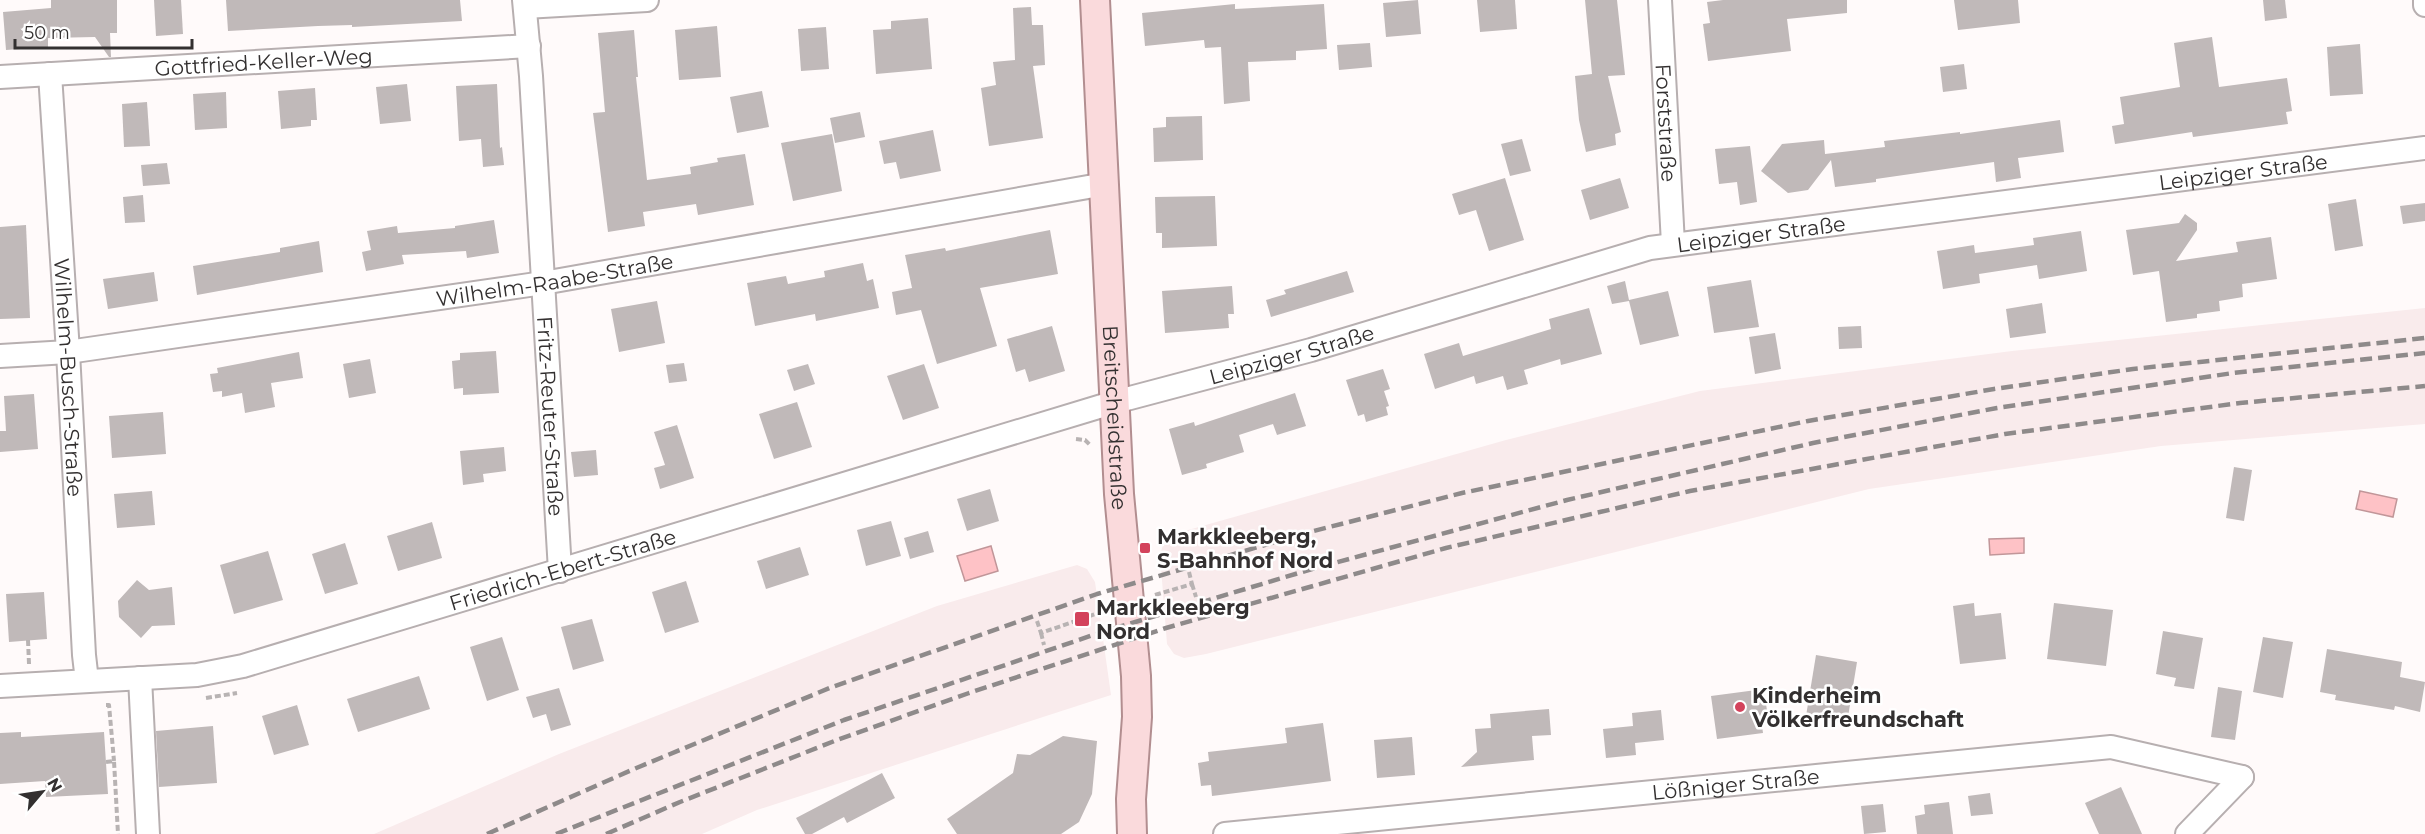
<svg xmlns="http://www.w3.org/2000/svg" width="2425" height="834" font-family="Montserrat,sans-serif">
	<style>
		.built { fill: #f9ebec }
		.water { fill: #fec2c6; stroke: #c19699; stroke-width: 1.5 }
		.building { fill: #c0b9b9 }
		.lines { fill: none; stroke-linecap: round; stroke-linejoin: round }
		.minor-casing { stroke: #b7afb0; stroke-width: 26 }
		.major-casing { stroke: #b28e90; stroke-width: 32 }
		.path { stroke: #b8b3b3; stroke-width: 4; stroke-dasharray: 6 3; stroke-linecap: butt }
		.minor { stroke: #fff; stroke-width: 22 }
		.major { stroke: #fadadc; stroke-width: 28 }
		.rail { stroke: #8e8a8a; stroke-width: 4.5; stroke-dasharray: 12 6; stroke-linecap: butt }
		.poi-dot { fill: #d3435c; stroke: #fff; stroke-width: 2 }
		.labels { text-anchor: middle; dominant-baseline: central; stroke-width: 5; stroke-linejoin: round; paint-order: stroke }
		.street-label { font-size: 21px; fill: #333030; stroke: #fff }
		.poi-label { font-size: 21px; font-weight: bold; fill: #333030; stroke: #fff; text-anchor: start }
	</style>
	<rect width="100%" height="100%" fill="#fffafa"/>
	<!-- built -->
	<g class="built">
		<polygon points="2425,308 2425,424 2161,446 1869,489 1206,654 1184,658 1174,654 1167,644 1160,555 1163,545 1174,534 1506,440 1700,391 2012,351"/>
		<polygon points="1077,565 1087,569 1095,582 1111,695 757,810 702,834 374,834 559,754 937,606"/>
	</g>
	<!-- water -->
	<g class="water">
		<polygon points="2360,491 2397,499 2393,517 2356,509"/>
		<polygon points="2024,538 2024,553 1990,555 1989,539"/>
		<polygon points="991,546 998,571 965,581 957,556"/>
	</g>
	<!-- building -->
	<g class="building">
		<polygon points="51,0 117,0 117,33 110,33 111,57 109,57 95,37 48,38 48,47 6,50 3,12 51,8"/>
		<polygon points="154,0 181,0 183,34 156,36"/>
		<polygon points="226,0 460,0 462,21 352,27 352,25 318,26 228,31"/>
		<polygon points="1418,0 1421,34 1386,37 1383,3"/>
		<polygon points="1477,0 1515,0 1517,29 1480,32"/>
		<polygon points="1585,0 1617,0 1625,75 1608,76 1621,132 1615,134 1616,145 1586,152 1579,120 1575,76 1592,74"/>
		<polygon points="1723,0 1847,0 1847,13 1787,19 1791,51 1708,61 1703,24 1710,23 1707,2"/>
		<polygon points="1954,0 2018,0 2020,23 1958,30"/>
		<polygon points="2263,0 2285,0 2287,18 2265,21"/>
		<polygon points="1235,4 1235,9 1324,4 1327,49 1296,51 1296,60 1248,62 1250,101 1224,104 1221,47 1205,48 1204,40 1145,46 1142,13"/>
		<polygon points="1031,7 1032,25 1043,25 1045,65 1033,66 1043,138 989,146 981,88 996,85 993,62 1015,60 1013,8"/>
		<polygon points="928,18 932,69 876,74 873,30 891,29 891,21"/>
		<polygon points="717,26 721,77 679,80 675,30"/>
		<polygon points="826,27 829,69 801,71 798,29"/>
		<polygon points="634,30 638,77 636,77 647,180 691,174 690,167 718,162 717,158 745,154 754,205 698,215 696,204 643,212 645,226 608,232 593,113 605,112 598,33"/>
		<polygon points="2212,37 2219,87 2287,78 2292,111 2286,112 2288,124 2193,137 2192,132 2115,144 2112,126 2124,124 2120,97 2180,87 2174,43"/>
		<polygon points="1370,43 1372,67 1339,70 1337,45"/>
		<polygon points="2360,44 2363,94 2330,96 2327,47"/>
		<polygon points="1964,64 1967,89 1943,92 1940,67"/>
		<polygon points="407,84 411,121 380,124 376,87"/>
		<polygon points="497,84 500,148 502,147 504,165 483,167 481,139 459,141 456,86"/>
		<polygon points="315,88 317,120 311,120 311,126 281,129 278,91"/>
		<polygon points="762,91 769,127 737,133 730,97"/>
		<polygon points="226,92 227,128 195,130 193,94"/>
		<polygon points="147,102 150,146 124,147 122,104"/>
		<polygon points="860,112 865,137 835,143 830,118"/>
		<polygon points="1202,116 1203,160 1154,162 1153,128 1166,127 1166,117"/>
		<polygon points="2060,120 2064,152 2018,158 2021,178 1996,182 1994,162 1876,179 1876,182 1835,187 1831,160 1808,190 1788,193 1761,171 1782,144 1824,140 1825,154 1885,147 1884,141 1960,132 1960,134"/>
		<polygon points="933,130 941,171 900,179 896,162 884,164 879,141"/>
		<polygon points="832,134 842,191 793,201 781,143"/>
		<polygon points="1522,139 1531,171 1510,176 1501,144"/>
		<polygon points="1750,146 1757,202 1740,205 1737,182 1719,184 1715,149"/>
		<polygon points="167,163 170,184 143,186 141,165"/>
		<polygon points="1505,178 1524,240 1489,251 1476,210 1459,215 1452,194"/>
		<polygon points="1620,178 1629,208 1590,220 1581,190"/>
		<polygon points="143,195 145,222 125,223 123,197"/>
		<polygon points="1215,196 1217,246 1162,248 1162,233 1156,233 1155,197"/>
		<polygon points="2356,199 2363,246 2335,251 2328,204"/>
		<polygon points="2425,203 2425,221 2403,224 2400,206"/>
		<polygon points="2185,214 2197,223 2197,230 2176,261 2238,252 2236,242 2271,237 2277,279 2242,284 2243,297 2219,301 2220,311 2197,314 2197,318 2166,322 2159,271 2133,275 2126,230 2179,223"/>
		<polygon points="494,220 499,253 467,258 466,251 402,255 404,264 366,271 362,252 371,250 367,231 397,226 398,233 455,228 455,226"/>
		<polygon points="26,225 30,318 0,319 0,227"/>
		<polygon points="1050,230 1058,274 980,288 997,346 937,364 921,310 896,315 892,292 912,288 905,255 945,248 946,251"/>
		<polygon points="2081,231 2087,271 2039,279 2037,265 1979,274 1980,283 1943,289 1937,251 1974,245 1975,253 1998,250 2034,245 2033,238"/>
		<polygon points="319,241 323,272 197,295 193,266 280,252 280,248"/>
		<polygon points="863,263 867,281 873,279 879,308 816,321 815,314 755,326 747,283 786,276 788,284 825,277 824,271"/>
		<polygon points="1347,271 1354,292 1271,317 1266,300 1286,294 1284,290"/>
		<polygon points="154,272 158,301 108,309 103,279"/>
		<polygon points="1751,280 1759,327 1714,333 1707,287"/>
		<polygon points="1625,281 1629,300 1668,291 1679,336 1640,345 1629,301 1612,304 1607,286"/>
		<polygon points="1232,286 1234,314 1228,314 1229,328 1165,333 1162,291"/>
		<polygon points="657,301 665,343 619,352 611,309"/>
		<polygon points="2042,303 2046,333 2010,338 2006,309"/>
		<polygon points="1589,308 1602,354 1561,365 1560,359 1524,370 1528,384 1507,390 1503,376 1476,384 1474,376 1435,389 1424,354 1459,343 1463,356 1551,329 1549,319"/>
		<polygon points="1052,326 1065,371 1029,382 1025,369 1016,372 1007,339"/>
		<polygon points="1861,326 1862,348 1839,349 1838,327"/>
		<polygon points="1775,333 1781,369 1755,374 1749,337"/>
		<polygon points="496,351 499,393 463,395 463,388 454,389 452,361 460,360 460,353"/>
		<polygon points="299,352 303,378 271,383 275,407 245,413 242,393 222,397 222,391 213,392 210,374 218,373 217,368"/>
		<polygon points="370,359 376,393 349,398 343,364"/>
		<polygon points="684,363 687,381 669,383 666,365"/>
		<polygon points="808,364 815,384 794,391 787,370"/>
		<polygon points="924,364 939,408 903,420 887,376"/>
		<polygon points="1383,369 1390,389 1384,391 1389,406 1386,407 1388,415 1366,422 1364,414 1358,416 1346,380"/>
		<polygon points="1295,393 1306,426 1277,435 1273,424 1239,435 1244,452 1206,464 1207,468 1182,475 1169,429 1194,422 1195,426"/>
		<polygon points="34,394 38,449 0,452 0,431 6,431 4,396"/>
		<polygon points="797,402 812,447 774,459 759,414"/>
		<polygon points="163,412 166,454 112,458 109,416"/>
		<polygon points="677,425 694,478 660,489 654,468 665,465 654,432"/>
		<polygon points="504,447 506,471 483,474 484,482 463,485 460,451"/>
		<polygon points="596,450 598,475 574,477 571,452"/>
		<polygon points="2234,467 2252,470 2244,521 2226,518"/>
		<polygon points="990,489 999,521 967,531 957,499"/>
		<polygon points="152,491 155,525 117,528 114,494"/>
		<polygon points="891,521 901,556 866,566 857,530"/>
		<polygon points="432,522 442,558 398,571 387,536"/>
		<polygon points="928,531 934,552 910,559 904,538"/>
		<polygon points="345,543 358,584 325,594 312,554"/>
		<polygon points="800,547 809,575 766,589 757,561"/>
		<polygon points="268,551 283,600 234,614 220,565"/>
		<polygon points="137,580 149,590 172,587 175,625 152,626 141,638 119,617 118,601"/>
		<polygon points="686,581 699,622 665,633 652,592"/>
		<polygon points="44,592 47,639 9,642 6,594"/>
		<polygon points="1974,603 1975,616 2001,613 2006,659 1960,664 1953,606"/>
		<polygon points="2054,603 2113,610 2106,666 2047,659"/>
		<polygon points="592,619 604,661 573,670 561,627"/>
		<polygon points="2163,631 2203,638 2194,689 2174,686 2176,678 2156,674"/>
		<polygon points="502,637 519,690 487,701 470,647"/>
		<polygon points="2263,637 2293,642 2283,698 2253,692"/>
		<polygon points="2327,649 2402,662 2400,677 2425,682 2420,712 2395,706 2394,710 2335,700 2336,695 2320,692"/>
		<polygon points="1816,655 1857,662 1847,723 1806,716"/>
		<polygon points="419,676 430,709 358,732 347,699"/>
		<polygon points="2218,687 2242,691 2235,740 2211,737"/>
		<polygon points="559,688 571,725 551,731 546,714 533,718 526,697"/>
		<polygon points="1764,689 1768,718 1761,719 1763,733 1717,739 1711,696"/>
		<polygon points="297,705 309,745 274,755 262,716"/>
		<polygon points="1549,709 1551,735 1532,736 1534,760 1461,767 1477,752 1475,729 1491,728 1490,714"/>
		<polygon points="1661,710 1664,740 1635,743 1636,755 1606,758 1603,729 1633,726 1632,713"/>
		<polygon points="1323,723 1331,781 1212,796 1211,785 1201,786 1198,763 1209,761 1208,752 1287,743 1285,728"/>
		<polygon points="213,726 217,783 159,787 156,731"/>
		<polygon points="21,732 21,737 104,732 108,794 46,797 45,781 0,784 0,733"/>
		<polygon points="1063,736 1097,741 1092,794 1079,822 1061,834 957,834 947,819 1013,773 1017,754 1030,755"/>
		<polygon points="1412,737 1415,775 1377,778 1374,740"/>
		<polygon points="882,773 895,798 847,823 844,817 812,834 805,834 796,818"/>
		<polygon points="2121,787 2142,834 2099,834 2085,803"/>
		<polygon points="1990,793 1993,814 1971,816 1968,796"/>
		<polygon points="1949,802 1953,834 1917,834 1915,816 1925,814 1924,805"/>
		<polygon points="1883,804 1886,832 1864,834 1861,806"/>
	</g>
	<g class="lines">
		<defs>
			<g id="minor">
				<path id="s1" d="M524,0L531,76L560,571"/>
				<path id="s2" d="M1660,0L1673,244"/>
				<polyline points="2425,0 2425,5"/>
				<polyline points="525,7 647,0"/>
				<path id="s3" d="M50,74L68,352L84,655L87,681"/>
				<path id="s4" d="M0,77L529,46"/>
				<path id="s5" d="M0,356L68,352L543,283L1105,184"/>
				<polyline points="140,678 148,834"/>
				<path id="s6" d="M0,686L197,675L243,666L1115,402L1311,350L1650,248L2425,148"/>
				<path id="s7" d="M1225,834L2111,747L2242,777"/>
				<polyline points="2187,834 2242,777"/>
			</g>
			<g id="major">
				<path id="s8" d="M1095,0L1119,494L1136,676L1137,717L1131,799L1132,834"/>
			</g>
		</defs>
		<!-- minor casing -->
		<use href="#minor" class="minor-casing"/>
		<!-- major casing -->
		<use href="#major" class="major-casing"/>
		<!-- path -->
		<g class="path">
			<polyline points="1076,439 1085,440 1091,446"/>
			<polyline points="1192,584 1196,597"/>
			<polyline points="1155,595 1192,584 1189,572"/>
			<polyline points="1037,621 1041,633 1104,611"/>
			<polyline points="1041,633 1044,645"/>
			<polyline points="28,640 29,664"/>
			<polyline points="206,698 237,693"/>
			<polyline points="106,705 109,705 114,761"/>
			<polyline points="106,762 114,761 118,834"/>
		</g>
		<!-- minor -->
		<use href="#minor" class="minor"/>
		<!-- major -->
		<use href="#major" class="major"/>
		<!-- rail -->
		<g class="rail">
			<polyline points="487,834 634,769 832,687 1097,594 1306,533 1462,493 1808,421 1994,389 2133,369 2425,338"/>
			<polyline points="556,834 844,720 1102,632 1312,569 1567,500 1813,443 1997,408 2233,373 2425,353"/>
			<polyline points="606,834 680,802 837,740 969,693 1166,628 1446,548 1690,491 2005,434 2240,403 2425,386"/>
		</g>
	</g>
	<!-- markers -->
	<g class="poi-dot">
		<rect x="1139" y="542" width="12" height="12" rx="3"/>
		<rect x="1074" y="611" width="16" height="16" rx="3"/>
		<circle cx="1740" cy="707" r="6"/>
	</g>
	<g class="labels">
		<!-- street labels -->
		<g class="street-label">
			<text stroke="none"><textPath href="#s4" startOffset="264">Gottfried-Keller-Weg</textPath></text>
			<text stroke="none"><textPath href="#s2" startOffset="123">Forststraße</textPath></text>
			<text stroke="none"><textPath href="#s6" startOffset="2310">Leipziger Straße</textPath></text>
			<text stroke="none"><textPath href="#s6" startOffset="1824">Leipziger Straße</textPath></text>
			<text stroke="none"><textPath href="#s5" startOffset="560">Wilhelm-Raabe-Straße</textPath></text>
			<text stroke="none"><textPath href="#s6" startOffset="1338">Leipziger Straße</textPath></text>
			<text stroke="none"><textPath href="#s3" startOffset="304">Wilhelm-Busch-Straße</textPath></text>
			<text stroke="none"><textPath href="#s1" startOffset="417">Fritz-Reuter-Straße</textPath></text>
			<text stroke="none"><textPath href="#s8" startOffset="418">Breitscheidstraße</textPath></text>
			<text stroke="none"><textPath href="#s6" startOffset="578">Friedrich-Ebert-Straße</textPath></text>
			<text stroke="none"><textPath href="#s7" startOffset="513">Lößniger Straße</textPath></text>
		</g>
		<!-- poi labels -->
		<g class="poi-label">
			<text x="1157" y="536">Markkleeberg,<tspan x="1157" dy="24">S-Bahnhof Nord</tspan></text>
			<text x="1096" y="607">Markkleeberg<tspan x="1096" dy="24">Nord</tspan></text>
			<text x="1752" y="695">Kinderheim<tspan x="1752" dy="24">Völkerfreundschaft</tspan></text>
		</g>
	</g>
	<!-- north arrow -->
	<g transform="translate(42 792) rotate(61)" stroke="#ffffff" stroke-width="4.5" paint-order="stroke">
	<path d="M0-4.5L10 22L0 15L-10 22Z" fill="#333030"/>
	<text y="-9" font-size="16" font-weight="bold" text-anchor="middle" fill="#333030">N</text>
	</g>
	<!-- scale -->
	<path d="M15 39v9h177v-9" fill="none" stroke="#333030" stroke-width="3"/>
	<text x="24" y="39" font-size="18" fill="#333030" stroke="#ffffff" stroke-width="4.5" paint-order="stroke">50 m</text>
</svg>
